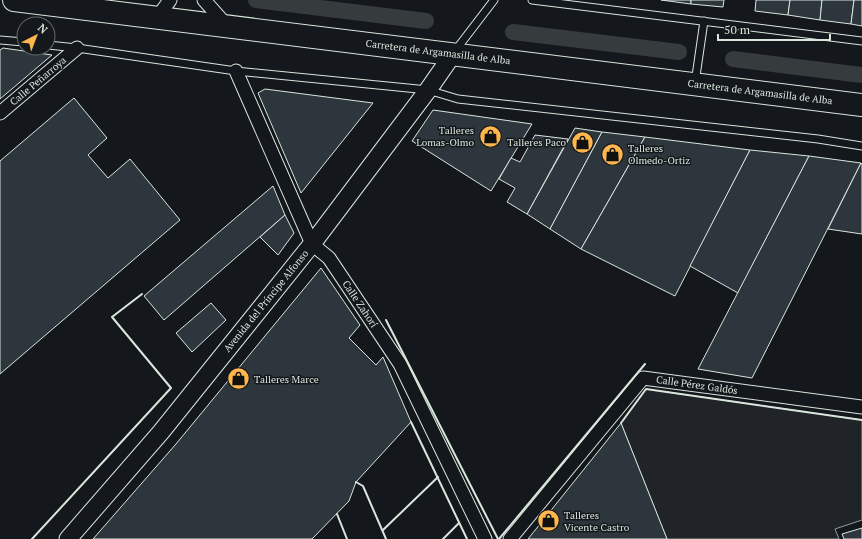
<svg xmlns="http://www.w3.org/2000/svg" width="862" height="539" font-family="'PT Serif',serif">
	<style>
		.green { fill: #202428; stroke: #939e99 }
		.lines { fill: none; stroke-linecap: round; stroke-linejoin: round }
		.canal { stroke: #363b3e; stroke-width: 16 }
		.building { fill: #2c363c; stroke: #d8e6dc }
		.service-casing { stroke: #d8e6dc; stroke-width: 9 }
		.minor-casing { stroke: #d8e6dc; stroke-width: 15 }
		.tertiary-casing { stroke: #d8e6dc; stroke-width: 19 }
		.trunk-casing { stroke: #d8e6dc; stroke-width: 24 }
		.service { stroke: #14181c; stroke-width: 7 }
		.minor { stroke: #14181c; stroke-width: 13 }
		.tertiary { stroke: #14181c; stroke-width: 17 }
		.trunk { stroke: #14181c; stroke-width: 22 }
		.wall { stroke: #d8e6dc; stroke-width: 2 }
		.labels { text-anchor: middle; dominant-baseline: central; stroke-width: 3; stroke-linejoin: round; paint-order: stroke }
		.street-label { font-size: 10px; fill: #d8e6dc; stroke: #14181c }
		.poi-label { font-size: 10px; fill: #d8e6dc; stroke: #14181c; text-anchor: start }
	</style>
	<rect width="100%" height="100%" fill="#14181c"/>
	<!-- green -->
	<polygon class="green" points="646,389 862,420 862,520 835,529 839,539 667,539 621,423"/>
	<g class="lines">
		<!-- canal -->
		<g class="canal">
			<polyline points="256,0 426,21"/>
			<polyline points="513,32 679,52"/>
			<polyline points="733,59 862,75"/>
		</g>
	</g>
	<!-- building -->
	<g class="building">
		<polygon points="661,0 691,0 691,4"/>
		<polygon points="691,0 724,0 723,7 691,4"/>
		<polygon points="756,0 790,0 788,15 755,11"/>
		<polygon points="790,0 822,0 820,20 788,15"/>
		<polygon points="822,0 854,0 851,24 820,20"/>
		<polygon points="854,0 862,0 862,26 851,24"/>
		<polygon points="3,48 52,55 0,99 0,50"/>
		<polygon points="265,89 373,103 301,193 258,93"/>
		<polygon points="74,98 107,138 88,155 108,178 130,159 180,220 0,374 0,161"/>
		<polygon points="433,110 532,124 491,191 412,141"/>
		<polygon points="575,128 602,132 550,229 527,214"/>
		<polygon points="602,132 645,137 581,249 550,229"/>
		<polygon points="535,135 568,139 527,214 507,202 515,188 499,179 511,158 520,162"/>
		<polygon points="645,137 750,150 675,296 581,249"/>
		<polygon points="750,150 809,156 738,293 690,266"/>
		<polygon points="809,156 861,163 752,378 698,369"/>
		<polygon points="861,163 862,164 862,234 828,229"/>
		<polygon points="273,186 285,215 164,320 144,296"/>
		<polygon points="285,215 294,233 278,255 260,237"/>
		<polygon points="321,268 360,325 349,338 376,365 383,357 411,422 356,482 349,501 312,539 93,539 176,444"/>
		<polygon points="211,303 226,320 192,352 176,333"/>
		<polygon points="621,423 667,539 528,539"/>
		<polygon points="862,528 862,539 844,539 842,534"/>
	</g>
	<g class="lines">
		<defs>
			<g id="service">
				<polyline points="532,0 862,41"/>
				<polyline points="0,40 24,42"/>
				<polyline points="48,45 77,48 236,71 428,90 458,99 818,139 862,146"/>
				<polyline points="455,51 494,0"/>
				<polyline points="695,83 704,21"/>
			</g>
			<g id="minor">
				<polyline points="204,0 228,27"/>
				<polyline points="157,18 170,0"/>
				<polyline points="236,71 312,244 329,258 400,364 485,539"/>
				<polyline points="0,113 77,48"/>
				<polyline points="510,539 643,378 862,407"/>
			</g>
			<polyline id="tertiary" points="68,539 161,432 312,244 428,90 453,54"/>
			<polyline id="trunk" points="14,0 862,105"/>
		</defs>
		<!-- service casing -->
		<use href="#service" class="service-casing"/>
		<!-- minor casing -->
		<use href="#minor" class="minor-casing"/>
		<!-- tertiary casing -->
		<use href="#tertiary" class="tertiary-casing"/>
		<!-- trunk casing -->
		<use href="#trunk" class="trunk-casing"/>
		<!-- service -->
		<use href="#service" class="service"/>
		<!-- minor -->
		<use href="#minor" class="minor"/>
		<!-- tertiary -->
		<use href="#tertiary" class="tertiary"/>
		<!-- trunk -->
		<use href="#trunk" class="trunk"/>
		<!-- wall -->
		<g class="wall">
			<polyline points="386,320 498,539"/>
			<polyline points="411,422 467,539"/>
			<polyline points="621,423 646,389 862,420"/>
			<polyline points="356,482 363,486 386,539"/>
			<polyline points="337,514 347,539"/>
			<polyline points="383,530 438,477"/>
			<polyline points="32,539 171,388 112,317 142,294"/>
			<polyline points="443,539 459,523"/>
			<polyline points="499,539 645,364"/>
		</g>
	</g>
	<!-- icons -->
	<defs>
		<symbol id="shop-disc" viewBox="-11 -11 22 22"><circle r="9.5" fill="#ffb74d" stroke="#14181c"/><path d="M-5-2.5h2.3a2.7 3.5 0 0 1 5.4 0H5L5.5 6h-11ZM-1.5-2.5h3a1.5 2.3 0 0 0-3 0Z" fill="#111"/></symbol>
	</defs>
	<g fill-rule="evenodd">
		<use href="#shop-disc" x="478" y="124" width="25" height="25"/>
		<use href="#shop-disc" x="570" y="130" width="25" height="25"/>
		<use href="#shop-disc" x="600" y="142" width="25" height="25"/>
		<use href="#shop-disc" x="226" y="366" width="25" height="25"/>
		<use href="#shop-disc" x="536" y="508" width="25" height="25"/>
	</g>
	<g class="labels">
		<!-- street labels -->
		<g class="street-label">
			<text transform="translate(438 52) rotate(7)">Carretera de Argamasilla de Alba</text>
			<text transform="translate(38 81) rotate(-40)">Calle Peñarroya</text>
			<text transform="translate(760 92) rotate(7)">Carretera de Argamasilla de Alba</text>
			<text transform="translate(266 301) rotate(-51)">Avenida del Príncipe Alfonso</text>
			<text transform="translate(360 304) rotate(56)">Calle Zahorí</text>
			<text transform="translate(697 385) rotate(8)">Calle Pérez Galdós</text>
		</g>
		<!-- poi labels -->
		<g class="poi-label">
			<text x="474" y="130" text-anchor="end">Talleres<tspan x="474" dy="12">Lomas-Olmo</tspan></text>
			<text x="566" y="142" text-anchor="end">Talleres Paco</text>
			<text x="628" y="148">Talleres<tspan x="628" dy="12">Olmedo-Ortiz</tspan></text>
			<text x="254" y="379">Talleres Marce</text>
			<text x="564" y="515">Talleres<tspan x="564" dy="12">Vicente Castro</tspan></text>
		</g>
	</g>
	<!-- north arrow -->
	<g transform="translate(36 36) rotate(42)"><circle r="19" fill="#14181c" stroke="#626a69"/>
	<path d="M0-3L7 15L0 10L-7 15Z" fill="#ffb74d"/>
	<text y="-6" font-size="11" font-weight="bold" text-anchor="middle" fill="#d8e6dc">N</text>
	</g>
	<!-- scale -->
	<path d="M718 34v6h112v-6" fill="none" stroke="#d8e6dc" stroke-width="2"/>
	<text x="724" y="34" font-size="12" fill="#d8e6dc" stroke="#14181c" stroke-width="3" paint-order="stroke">50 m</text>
</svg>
